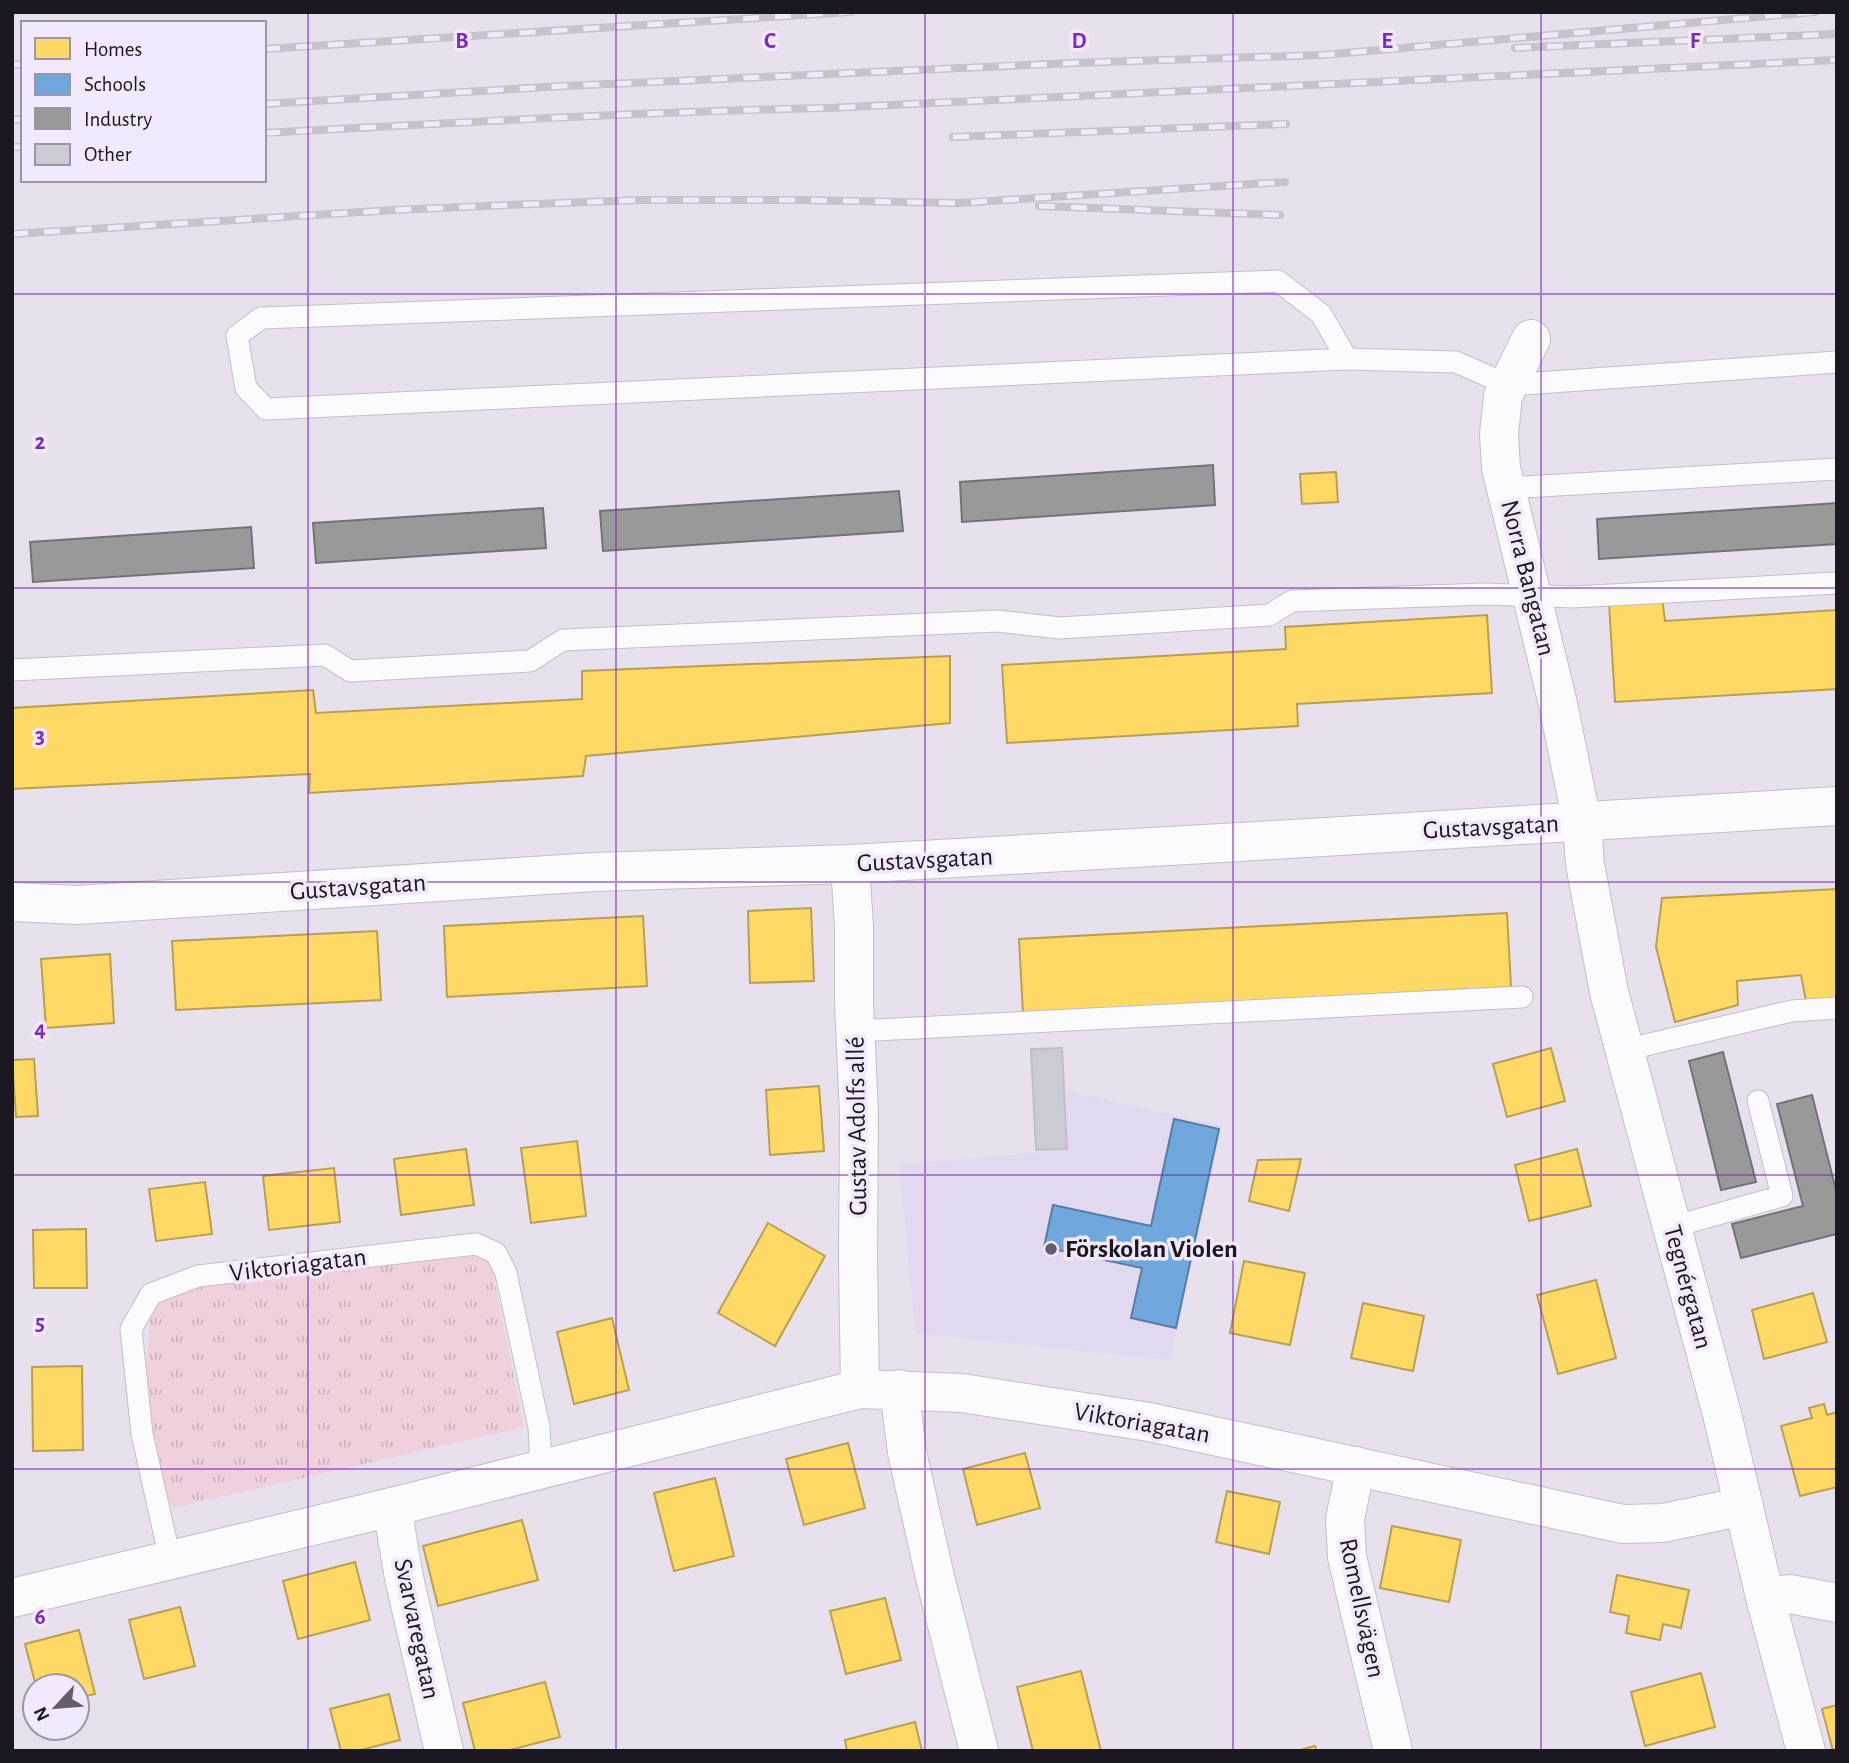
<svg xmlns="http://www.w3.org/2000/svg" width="1849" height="1763" font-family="'Alegreya Sans',sans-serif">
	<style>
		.built { fill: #e2d8ef }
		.park { fill: url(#park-tufts) }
		.homes { fill: #ffd966; stroke: #bb9f51; stroke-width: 2 }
		.schools { fill: #6fa8dc; stroke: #567da4; stroke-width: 2 }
		.industry { fill: #999; stroke: #747275; stroke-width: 2 }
		.building { fill: #cbcad5; stroke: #c0bfc9; stroke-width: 2 }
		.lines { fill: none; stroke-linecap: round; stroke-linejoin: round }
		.service-casing { stroke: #c3bfc9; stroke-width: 23 }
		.minor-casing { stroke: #c3bfc9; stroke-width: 40 }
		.service { stroke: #fbfafc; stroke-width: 21 }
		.minor { stroke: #fbfafc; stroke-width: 38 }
		.rail-casing { stroke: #c6c4c8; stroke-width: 8 }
		.rail { stroke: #f2e9fe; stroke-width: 5; stroke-dasharray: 16; stroke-linecap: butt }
		.grid { fill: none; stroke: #7b2cbf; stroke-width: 2; stroke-opacity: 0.55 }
		.poi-dot { fill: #635e69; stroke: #f2e9fe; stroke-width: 2.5 }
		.labels { text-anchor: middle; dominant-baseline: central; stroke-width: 7; stroke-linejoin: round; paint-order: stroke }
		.street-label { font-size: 26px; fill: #1c1821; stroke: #f2e9fe }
		.poi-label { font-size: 26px; font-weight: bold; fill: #1c1821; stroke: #f2e9fe; text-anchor: start }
		.grid-label { font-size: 23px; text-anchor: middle; font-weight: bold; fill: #7b2cbf; stroke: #f2e9fe; stroke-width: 7; stroke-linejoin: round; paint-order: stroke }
	</style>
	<defs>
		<pattern id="park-tufts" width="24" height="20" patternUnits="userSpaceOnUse" patternTransform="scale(1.75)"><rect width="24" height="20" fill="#f0d0dc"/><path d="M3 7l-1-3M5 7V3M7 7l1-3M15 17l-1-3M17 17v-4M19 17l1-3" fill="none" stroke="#cdb2bc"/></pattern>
	</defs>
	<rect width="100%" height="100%" fill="#e7e1ee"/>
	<!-- built -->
	<polygon class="built" points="1067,1091 1222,1126 1170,1360 915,1333 900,1165 1067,1150"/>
	<!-- park -->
	<polygon class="park" points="489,1253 524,1427 172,1508 142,1416 153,1286"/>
	<!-- homes -->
	<g class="homes">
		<polygon points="1336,472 1338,502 1302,504 1300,474"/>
		<polygon points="1662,598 1665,621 1837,610 1837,689 1615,702 1609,603"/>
		<polygon points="1487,615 1492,693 1297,704 1298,726 1007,743 1002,665 1286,649 1285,627"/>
		<polygon points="950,656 950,723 586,756 583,776 309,793 310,774 12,789 12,708 313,690 316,713 582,699 582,671"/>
		<polygon points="1837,889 1837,999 1806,1001 1801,975 1737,981 1738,1005 1675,1022 1656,947 1662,898"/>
		<polygon points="811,908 814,981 750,983 748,911"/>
		<polygon points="1507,913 1511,987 1023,1013 1019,939"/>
		<polygon points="643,916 647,986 447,997 444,926"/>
		<polygon points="377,931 381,1000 176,1010 172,941"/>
		<polygon points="110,954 114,1023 46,1028 41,959"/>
		<polygon points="1551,1048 1565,1101 1507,1117 1493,1064"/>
		<polygon points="34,1059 38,1116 16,1117 12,1060"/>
		<polygon points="819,1086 824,1151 770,1155 766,1090"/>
		<polygon points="577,1141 586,1216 531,1223 521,1148"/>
		<polygon points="466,1149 474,1205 401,1215 394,1159"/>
		<polygon points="1577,1149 1591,1206 1529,1221 1515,1165"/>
		<polygon points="1301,1159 1289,1211 1249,1201 1258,1160"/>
		<polygon points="334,1168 340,1222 269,1230 263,1176"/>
		<polygon points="205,1182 212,1234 156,1241 149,1189"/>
		<polygon points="768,1223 825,1256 775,1346 718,1313"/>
		<polygon points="86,1229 87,1288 34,1288 33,1230"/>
		<polygon points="1244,1261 1305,1273 1290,1345 1230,1333"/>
		<polygon points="1596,1280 1616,1358 1558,1374 1537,1295"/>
		<polygon points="1813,1293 1827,1342 1764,1359 1752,1310"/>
		<polygon points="1363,1303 1424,1316 1413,1371 1351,1358"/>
		<polygon points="612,1318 629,1390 574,1404 557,1332"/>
		<polygon points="82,1366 83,1450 33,1451 32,1367"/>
		<polygon points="1824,1404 1827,1415 1837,1412 1837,1487 1800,1496 1781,1426 1812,1418 1809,1408"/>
		<polygon points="848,1443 865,1508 804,1525 786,1459"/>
		<polygon points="1025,1453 1040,1508 977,1525 963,1469"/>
		<polygon points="715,1478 734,1556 674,1571 654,1493"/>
		<polygon points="1227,1491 1280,1502 1269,1554 1216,1542"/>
		<polygon points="522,1520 538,1580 438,1606 423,1546"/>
		<polygon points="1392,1526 1461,1540 1449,1602 1380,1588"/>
		<polygon points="355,1562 370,1620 298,1639 283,1581"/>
		<polygon points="1617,1575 1689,1590 1681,1628 1663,1624 1660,1640 1626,1633 1629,1616 1610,1612"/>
		<polygon points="885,1598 901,1660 846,1674 830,1611"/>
		<polygon points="180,1607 195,1666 144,1679 129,1620"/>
		<polygon points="79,1630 95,1694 77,1698 77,1686 36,1686 25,1644"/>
		<polygon points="1081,1671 1101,1751 1033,1751 1017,1687"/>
		<polygon points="1701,1673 1715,1727 1645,1746 1631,1692"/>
		<polygon points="545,1682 560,1737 506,1751 475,1751 463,1703"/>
		<polygon points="389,1694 400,1740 357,1751 341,1751 330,1709"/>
		<polygon points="1837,1705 1837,1751 1833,1751 1822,1709"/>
		<polygon points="915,1722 922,1751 847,1751 845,1740"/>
		<polygon points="1315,1746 1317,1751 1296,1751"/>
	</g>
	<!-- schools -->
	<polygon class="schools" points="1174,1119 1219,1129 1176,1328 1131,1318 1142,1268 1044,1247 1053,1205 1151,1226"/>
	<!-- industry -->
	<g class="industry">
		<polygon points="1213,465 1215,505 962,522 960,482"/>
		<polygon points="899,491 903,531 603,551 600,511"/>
		<polygon points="1837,503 1837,544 1599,559 1597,519"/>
		<polygon points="543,508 546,548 316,563 313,523"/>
		<polygon points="251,527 254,568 33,582 30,542"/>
		<polygon points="1723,1052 1756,1182 1721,1190 1689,1061"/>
		<polygon points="1812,1095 1837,1194 1837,1234 1741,1258 1732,1224 1803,1206 1777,1104"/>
	</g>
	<!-- building -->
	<polygon class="building" points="1062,1048 1067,1149 1036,1150 1031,1049"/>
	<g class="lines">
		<defs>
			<g id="service">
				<polyline points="1347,359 1321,314 1278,281 261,318 237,336 246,388 266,409 1347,359 1456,362 1508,385 1837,362"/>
				<polyline points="1506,488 1837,469"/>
				<polyline points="12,670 325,655 350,671 530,661 563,640 997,621 1060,628 1269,615 1292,601 1484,594 1573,597 1837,583"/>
				<polyline points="856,1031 1522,997"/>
				<polyline points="1624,1050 1792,1011 1837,1008"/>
				<polyline points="1672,1227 1782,1196 1758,1101"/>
				<polyline points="170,1559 142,1434 131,1329 151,1294 198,1276 476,1244 496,1253 506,1273 539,1427 541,1470"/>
			</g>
			<g id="minor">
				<polyline points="1531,339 1503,396 1499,434 1501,468 1558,704 1582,822 1585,864 1609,992 1722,1414 1765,1597 1806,1751"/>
				<polyline points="850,864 854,927 854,1003 859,1114 858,1258 860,1389"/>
				<polyline points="12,902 77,905 595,872 850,864 1240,842 1837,806"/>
				<polyline points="899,1389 907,1452 934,1573 979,1751"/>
				<polyline points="1356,1466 1345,1519 1347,1557 1393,1751"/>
				<polyline points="392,1507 404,1578 444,1751"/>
				<polyline points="1765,1597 1790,1594 1837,1603"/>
				<polyline points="12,1598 392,1507 860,1389 962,1393 1149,1422 1623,1524 1663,1523 1744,1506"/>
			</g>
		</defs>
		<!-- service casing -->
		<use href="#service" class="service-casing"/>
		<!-- minor casing -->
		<use href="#minor" class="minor-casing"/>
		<!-- service -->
		<use href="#service" class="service"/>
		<!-- minor -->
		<use href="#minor" class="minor"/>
		<defs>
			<g id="rail">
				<polyline points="1515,48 1837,34"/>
				<polyline points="264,49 851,12"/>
				<polyline points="12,65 23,64"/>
				<polyline points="264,104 564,86 1073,63 1322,55 1815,12"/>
				<polyline points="12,120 23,119"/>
				<path d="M264,133C452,123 639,112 827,108L1837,60"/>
				<polyline points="953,137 1286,124"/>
				<polyline points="12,147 23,147"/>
				<polyline points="1039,206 1280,215"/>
				<polyline points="12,234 394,210 534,204 641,200 799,200 959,203 1285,182"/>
			</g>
		</defs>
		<!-- rail casing -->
		<use href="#rail" class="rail-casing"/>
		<!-- rail -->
		<use href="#rail" class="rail"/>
	</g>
	<!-- grid -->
	<path class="grid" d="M308,12V1751M616,12V1751M925,12V1751M1233,12V1751M1541,12V1751M12,294H1837M12,588H1837M12,882H1837M12,1175H1837M12,1469H1837"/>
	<!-- markers -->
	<circle class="poi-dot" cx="1051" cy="1249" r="7"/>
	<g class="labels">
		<!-- street labels -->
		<g class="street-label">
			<text transform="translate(1528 578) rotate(76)">Norra Bangatan</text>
			<text transform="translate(1491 827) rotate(-3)">Gustavsgatan</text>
			<text transform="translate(925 860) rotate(-3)">Gustavsgatan</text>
			<text transform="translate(358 887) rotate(-4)">Gustavsgatan</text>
			<text transform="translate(857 1126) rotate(-91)">Gustav Adolfs allé</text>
			<text transform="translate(298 1265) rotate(-7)">Viktoriagatan</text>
			<text transform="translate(1688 1287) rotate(75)">Tegnérgatan</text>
			<text transform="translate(1142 1423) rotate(10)">Viktoriagatan</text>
			<text transform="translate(1362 1608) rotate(78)">Romellsvägen</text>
			<text transform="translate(417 1629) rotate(78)">Svarvaregatan</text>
		</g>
		<!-- poi labels -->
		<g class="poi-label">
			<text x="1065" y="1249">Förskolan Violen</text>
		</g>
	</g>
	<g class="grid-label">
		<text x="462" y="48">B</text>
		<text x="770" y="48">C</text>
		<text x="1079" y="48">D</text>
		<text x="1387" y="48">E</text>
		<text x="1695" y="48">F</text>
		<text x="40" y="449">2</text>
		<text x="40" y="743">3</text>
		<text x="40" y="1036">4</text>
		<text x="40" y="1330">5</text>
		<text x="40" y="1624">6</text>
	</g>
	<!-- border -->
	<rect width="1849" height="1763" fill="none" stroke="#1c1821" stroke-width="28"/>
	<!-- legend -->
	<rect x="21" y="21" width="245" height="161" fill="#f2e9fe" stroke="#9c95a6" stroke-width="2"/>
	<rect x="35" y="38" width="35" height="21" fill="#ffd966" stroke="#9c95a6" stroke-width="2"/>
	<text x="84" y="56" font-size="21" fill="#1c1821">Homes</text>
	<rect x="35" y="74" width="35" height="21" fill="#6fa8dc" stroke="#9c95a6" stroke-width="2"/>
	<text x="84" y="91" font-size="21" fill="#1c1821">Schools</text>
	<rect x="35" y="108" width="35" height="21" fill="#999999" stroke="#9c95a6" stroke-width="2"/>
	<text x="84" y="126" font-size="21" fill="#1c1821">Industry</text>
	<rect x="35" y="144" width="35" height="21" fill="#cbcad5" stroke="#9c95a6" stroke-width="2"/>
	<text x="84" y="161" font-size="21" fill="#1c1821">Other</text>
	<!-- north arrow -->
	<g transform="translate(56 1707) rotate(244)"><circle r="33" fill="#f2e9fe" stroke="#9c95a6" stroke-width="2"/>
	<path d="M0-5L12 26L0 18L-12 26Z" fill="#635e69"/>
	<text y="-10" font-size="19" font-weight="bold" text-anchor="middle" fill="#1c1821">N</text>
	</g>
</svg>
